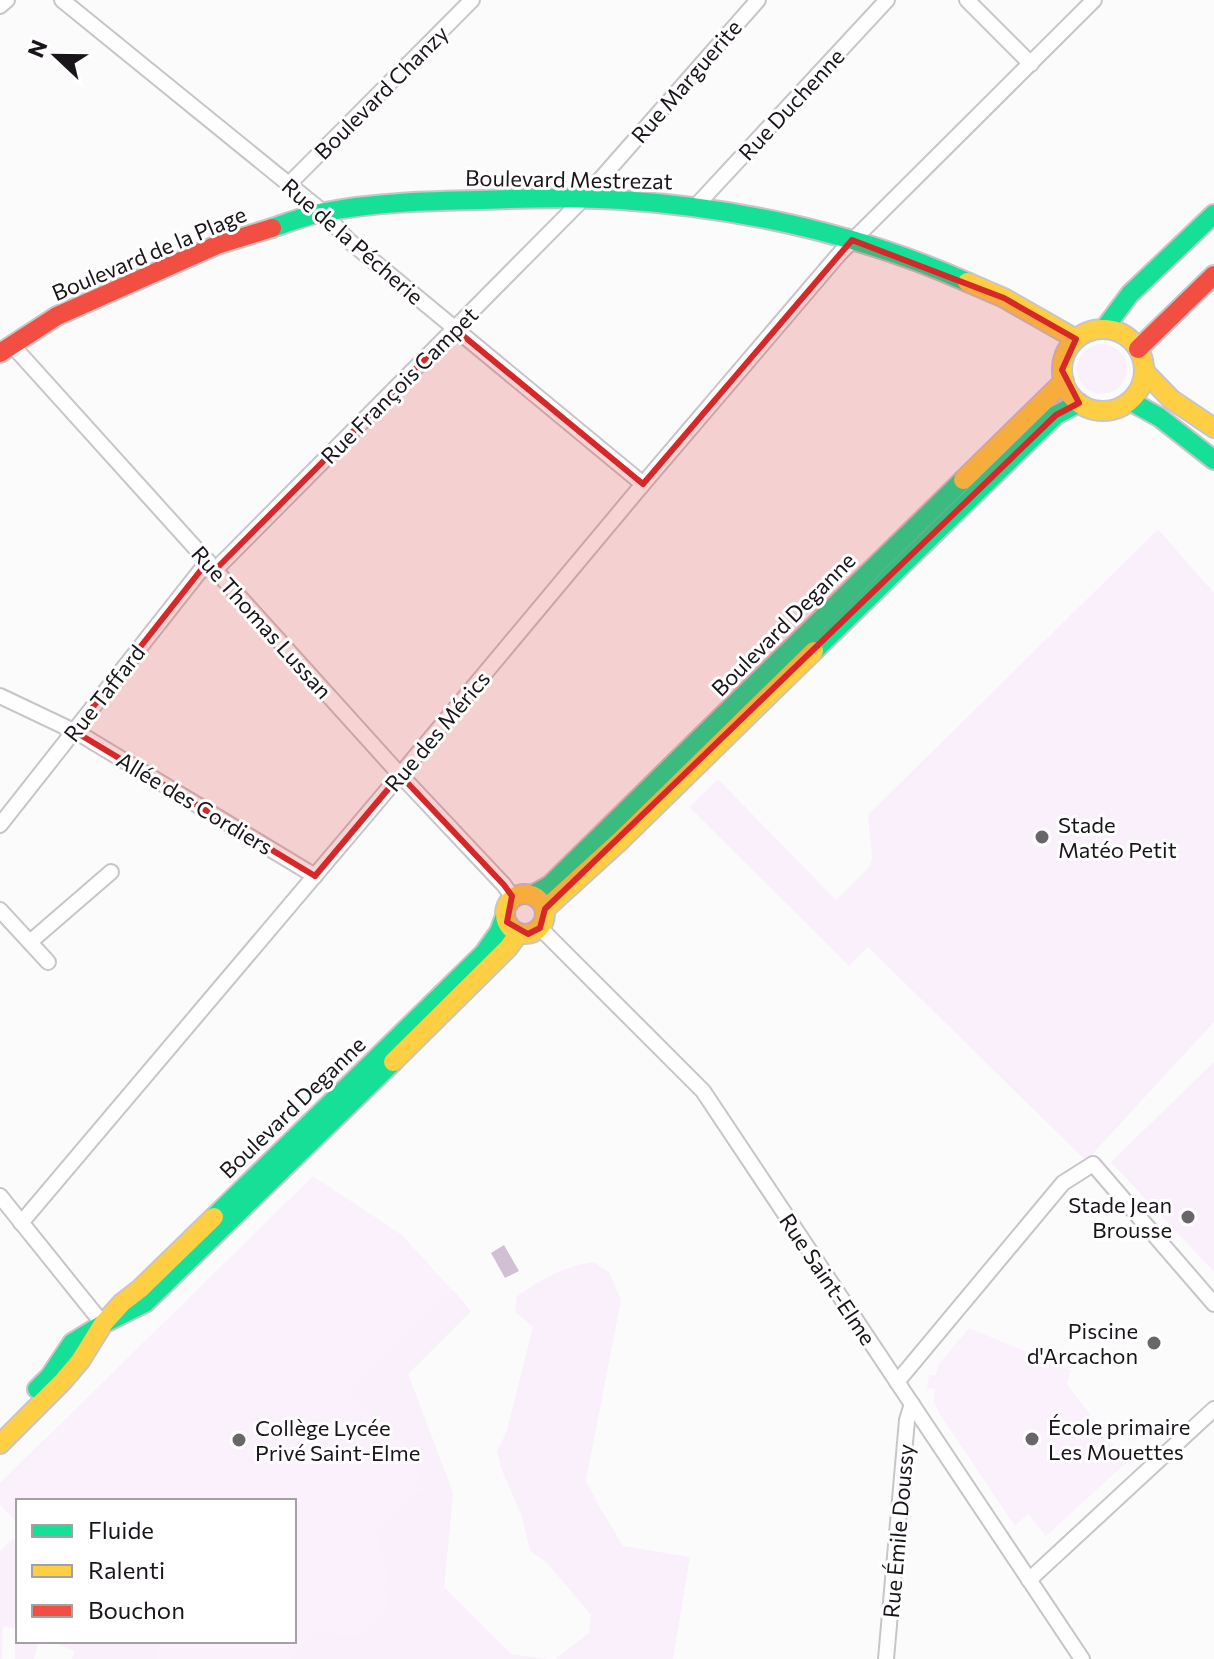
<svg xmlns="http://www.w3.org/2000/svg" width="1214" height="1659" font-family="Commissioner,sans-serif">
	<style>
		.built { fill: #faf1fc }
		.green { fill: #f9f0fb }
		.water { fill: #d1c0d4 }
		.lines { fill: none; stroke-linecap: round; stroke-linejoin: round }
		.street-casing { stroke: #c8c5c9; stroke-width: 18 }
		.fast-casing { stroke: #c8c5c9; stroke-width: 22 }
		.slow-casing { stroke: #c8c5c9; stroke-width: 22 }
		.jam-casing { stroke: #c8c5c9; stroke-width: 22 }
		.street { stroke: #fffeff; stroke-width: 14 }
		.fast { stroke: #16e098; stroke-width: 18 }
		.slow { stroke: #ffcf43; stroke-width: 18 }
		.jam { stroke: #f24e42; stroke-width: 18 }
		.marked { fill: #d62828; fill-opacity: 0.2; stroke: #d62828; stroke-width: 6; stroke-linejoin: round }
		.poi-dot { fill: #69666a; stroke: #fff; stroke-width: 3 }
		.labels { text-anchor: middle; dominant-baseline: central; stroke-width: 6; stroke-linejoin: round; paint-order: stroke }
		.street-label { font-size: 22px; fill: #1a151b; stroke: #fff }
		.poi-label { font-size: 22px; fill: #1a151b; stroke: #fff; text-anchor: start }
	</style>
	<rect width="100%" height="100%" fill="#fcfbfc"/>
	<!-- built -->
	<g class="built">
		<polygon points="313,1176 402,1235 471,1311 408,1374 453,1493 444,1588 511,1654 500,1659 152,1659 140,1641 294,1641 294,1501 18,1501 18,1524 0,1505 0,1483"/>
		<polygon points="969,1328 1071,1370 1067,1384 1127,1462 1046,1536 1028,1514 1015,1526 940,1415 933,1401 935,1389 927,1388 929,1375 936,1375 938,1365"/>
	</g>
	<!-- green -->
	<g class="green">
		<circle cx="1102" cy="369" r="25"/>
		<polygon points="1158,529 1214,593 1214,1022 1086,1161 868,947 849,966 689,807 718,779 836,900 870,866 872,859 868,815"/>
		<polygon points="1214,1062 1214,1272 1111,1162"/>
		<path d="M593,1262L609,1272L621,1300L586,1481L598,1504L623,1546L690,1557L673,1659H555L589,1633L591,1615L547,1563L530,1551L522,1517L501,1468L497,1451L506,1433L533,1327L515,1312L517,1296C542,1279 563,1267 593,1262Z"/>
		<polygon points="453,1290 471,1311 408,1374 453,1493 444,1587 511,1654 547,1659 289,1659 321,1631 345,1635 369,1632 383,1619 391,1588 379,1536 424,1488 411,1451 354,1392"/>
		<polygon points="13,1539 18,1542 18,1641 39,1641 34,1659 15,1659 15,1628 3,1627 2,1659 0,1659 0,1551"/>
		<polygon points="51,1641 157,1641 158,1659 72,1659 74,1651"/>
	</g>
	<!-- water -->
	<polygon class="water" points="504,1245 519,1271 505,1278 491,1253"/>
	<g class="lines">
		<defs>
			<g id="street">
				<polyline points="62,0 323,212 348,240 643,484"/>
				<polyline points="967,0 1031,64"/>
				<polyline points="0,6 7,0"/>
				<polyline points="289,184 472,0"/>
				<polyline points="695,207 887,0"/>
				<polyline points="12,345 393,767 504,885 513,898"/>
				<polyline points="215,570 583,199 758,0"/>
				<polyline points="0,696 80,734 315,876"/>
				<polyline points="0,825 208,561"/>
				<polyline points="0,910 48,962"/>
				<polyline points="540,928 703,1091 1082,1659"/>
				<polyline points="30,942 111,872"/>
				<polyline points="0,1196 103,1324"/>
				<polyline points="21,1223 400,775 643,484 840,253 1094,0"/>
				<polyline points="897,1382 1063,1183 1093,1164 1214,1304"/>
				<polyline points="1029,1580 1214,1409"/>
				<polyline points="886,1659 907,1420 912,1404"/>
			</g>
			<g id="fast">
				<path d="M272,228C290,222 307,215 325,212C376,202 430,201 482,200C528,198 575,197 621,200C739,208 859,234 967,282"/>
				<polyline points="1104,329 1130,294 1214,214"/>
				<polyline points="1130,401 1159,417 1214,460"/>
				<polyline points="814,651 1056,415 1079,403"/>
				<polyline points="532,895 550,885 963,480"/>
				<polyline points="214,1217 484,953 499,932 505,916"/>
				<polyline points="37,1389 50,1376 72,1343 103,1324 145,1303 393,1062"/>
			</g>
			<g id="slow">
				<polyline points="967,282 1004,298 1076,339"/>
				<circle cx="1103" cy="370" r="41"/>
				<polyline points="1144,371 1171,399 1214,428"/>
				<polyline points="963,480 1064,381"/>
				<circle cx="525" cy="914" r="20"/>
				<polyline points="545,909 622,839 814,651"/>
				<polyline points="393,1062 508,948 519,933"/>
				<polyline points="0,1444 63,1381 80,1361 103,1324 122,1303 140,1289 214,1217"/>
			</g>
			<g id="jam">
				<polyline points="1138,349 1214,275"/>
				<polyline points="0,353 57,316 217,245 272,228"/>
			</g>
		</defs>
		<!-- street casing -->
		<use href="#street" class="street-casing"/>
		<!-- fast casing -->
		<use href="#fast" class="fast-casing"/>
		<!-- slow casing -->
		<use href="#slow" class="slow-casing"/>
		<!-- jam casing -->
		<use href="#jam" class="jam-casing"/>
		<!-- street -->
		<use href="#street" class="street"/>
		<!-- fast -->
		<use href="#fast" class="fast"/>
		<!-- slow -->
		<use href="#slow" class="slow"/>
		<!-- jam -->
		<use href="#jam" class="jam"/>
	</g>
	<!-- marked area -->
	<path class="marked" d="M852,240L1004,298L1076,339L1062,370L1079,403L1056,415L545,909L540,928L528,934L507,922L512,896L504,885L400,775L315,876L74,731L208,561L215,570L455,329L643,484Z"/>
	<!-- markers -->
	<g class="poi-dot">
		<circle cx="1042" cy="837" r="8"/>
		<circle cx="1188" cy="1217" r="8"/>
		<circle cx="1154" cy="1343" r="8"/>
		<circle cx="1032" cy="1439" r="8"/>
		<circle cx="239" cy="1440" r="8"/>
	</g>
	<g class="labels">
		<!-- street labels -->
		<g class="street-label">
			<text transform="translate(686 81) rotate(-49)">Rue Marguerite</text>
			<text transform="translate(381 92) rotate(-45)">Boulevard Chanzy</text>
			<text transform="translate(791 104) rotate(-47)">Rue Duchenne</text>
			<text transform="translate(569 179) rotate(1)">Boulevard Mestrezat</text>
			<text transform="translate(353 241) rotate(41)">Rue de la Pécherie</text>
			<text transform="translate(149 253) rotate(-23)">Boulevard de la Plage</text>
			<text transform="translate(399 385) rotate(-45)">Rue François Campet</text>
			<text transform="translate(262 622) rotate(48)">Rue Thomas Lussan</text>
			<text transform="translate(783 624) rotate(-45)">Boulevard Deganne</text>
			<text transform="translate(104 693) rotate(-52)">Rue Taffard</text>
			<text transform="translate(437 731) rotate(-50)">Rue des Mérics</text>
			<text transform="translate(195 803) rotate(31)">Allée des Cordiers</text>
			<text transform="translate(292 1107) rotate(-44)">Boulevard Deganne</text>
			<text transform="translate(828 1279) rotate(56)">Rue Saint-Elme</text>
			<text transform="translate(898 1531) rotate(-85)">Rue Émile Doussy</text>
		</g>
		<!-- poi labels -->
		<g class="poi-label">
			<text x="1058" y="824">Stade<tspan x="1058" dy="25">Matéo Petit</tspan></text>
			<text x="1172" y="1204" text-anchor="end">Stade Jean<tspan x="1172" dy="25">Brousse</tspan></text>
			<text x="1138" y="1330" text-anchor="end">Piscine<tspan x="1138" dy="25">d'Arcachon</tspan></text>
			<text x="1048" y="1426">École primaire<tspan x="1048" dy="25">Les Mouettes</tspan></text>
			<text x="255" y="1427">Collège Lycée<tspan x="255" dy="25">Privé Saint-Elme</tspan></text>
		</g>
	</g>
	<!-- legend -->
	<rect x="16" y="1499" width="280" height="144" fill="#ffffff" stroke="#a3a1a4" stroke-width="2"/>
	<rect x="32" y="1525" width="40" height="12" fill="#16e098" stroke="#a3a1a4" stroke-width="2"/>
	<text x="88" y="1539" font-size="24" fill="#1a151b">Fluide</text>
	<rect x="32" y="1565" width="40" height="12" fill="#ffcf43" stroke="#a3a1a4" stroke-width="2"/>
	<text x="88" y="1579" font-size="24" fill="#1a151b">Ralenti</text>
	<rect x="32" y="1605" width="40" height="12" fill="#f24e42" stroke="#a3a1a4" stroke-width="2"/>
	<text x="88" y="1619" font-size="24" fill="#1a151b">Bouchon</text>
	<!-- north arrow -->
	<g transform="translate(56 56) rotate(292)" stroke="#ffffff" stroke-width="6" paint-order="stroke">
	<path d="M0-6L14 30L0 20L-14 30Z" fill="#1a151b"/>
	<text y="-12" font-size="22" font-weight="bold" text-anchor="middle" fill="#1a151b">N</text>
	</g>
</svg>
